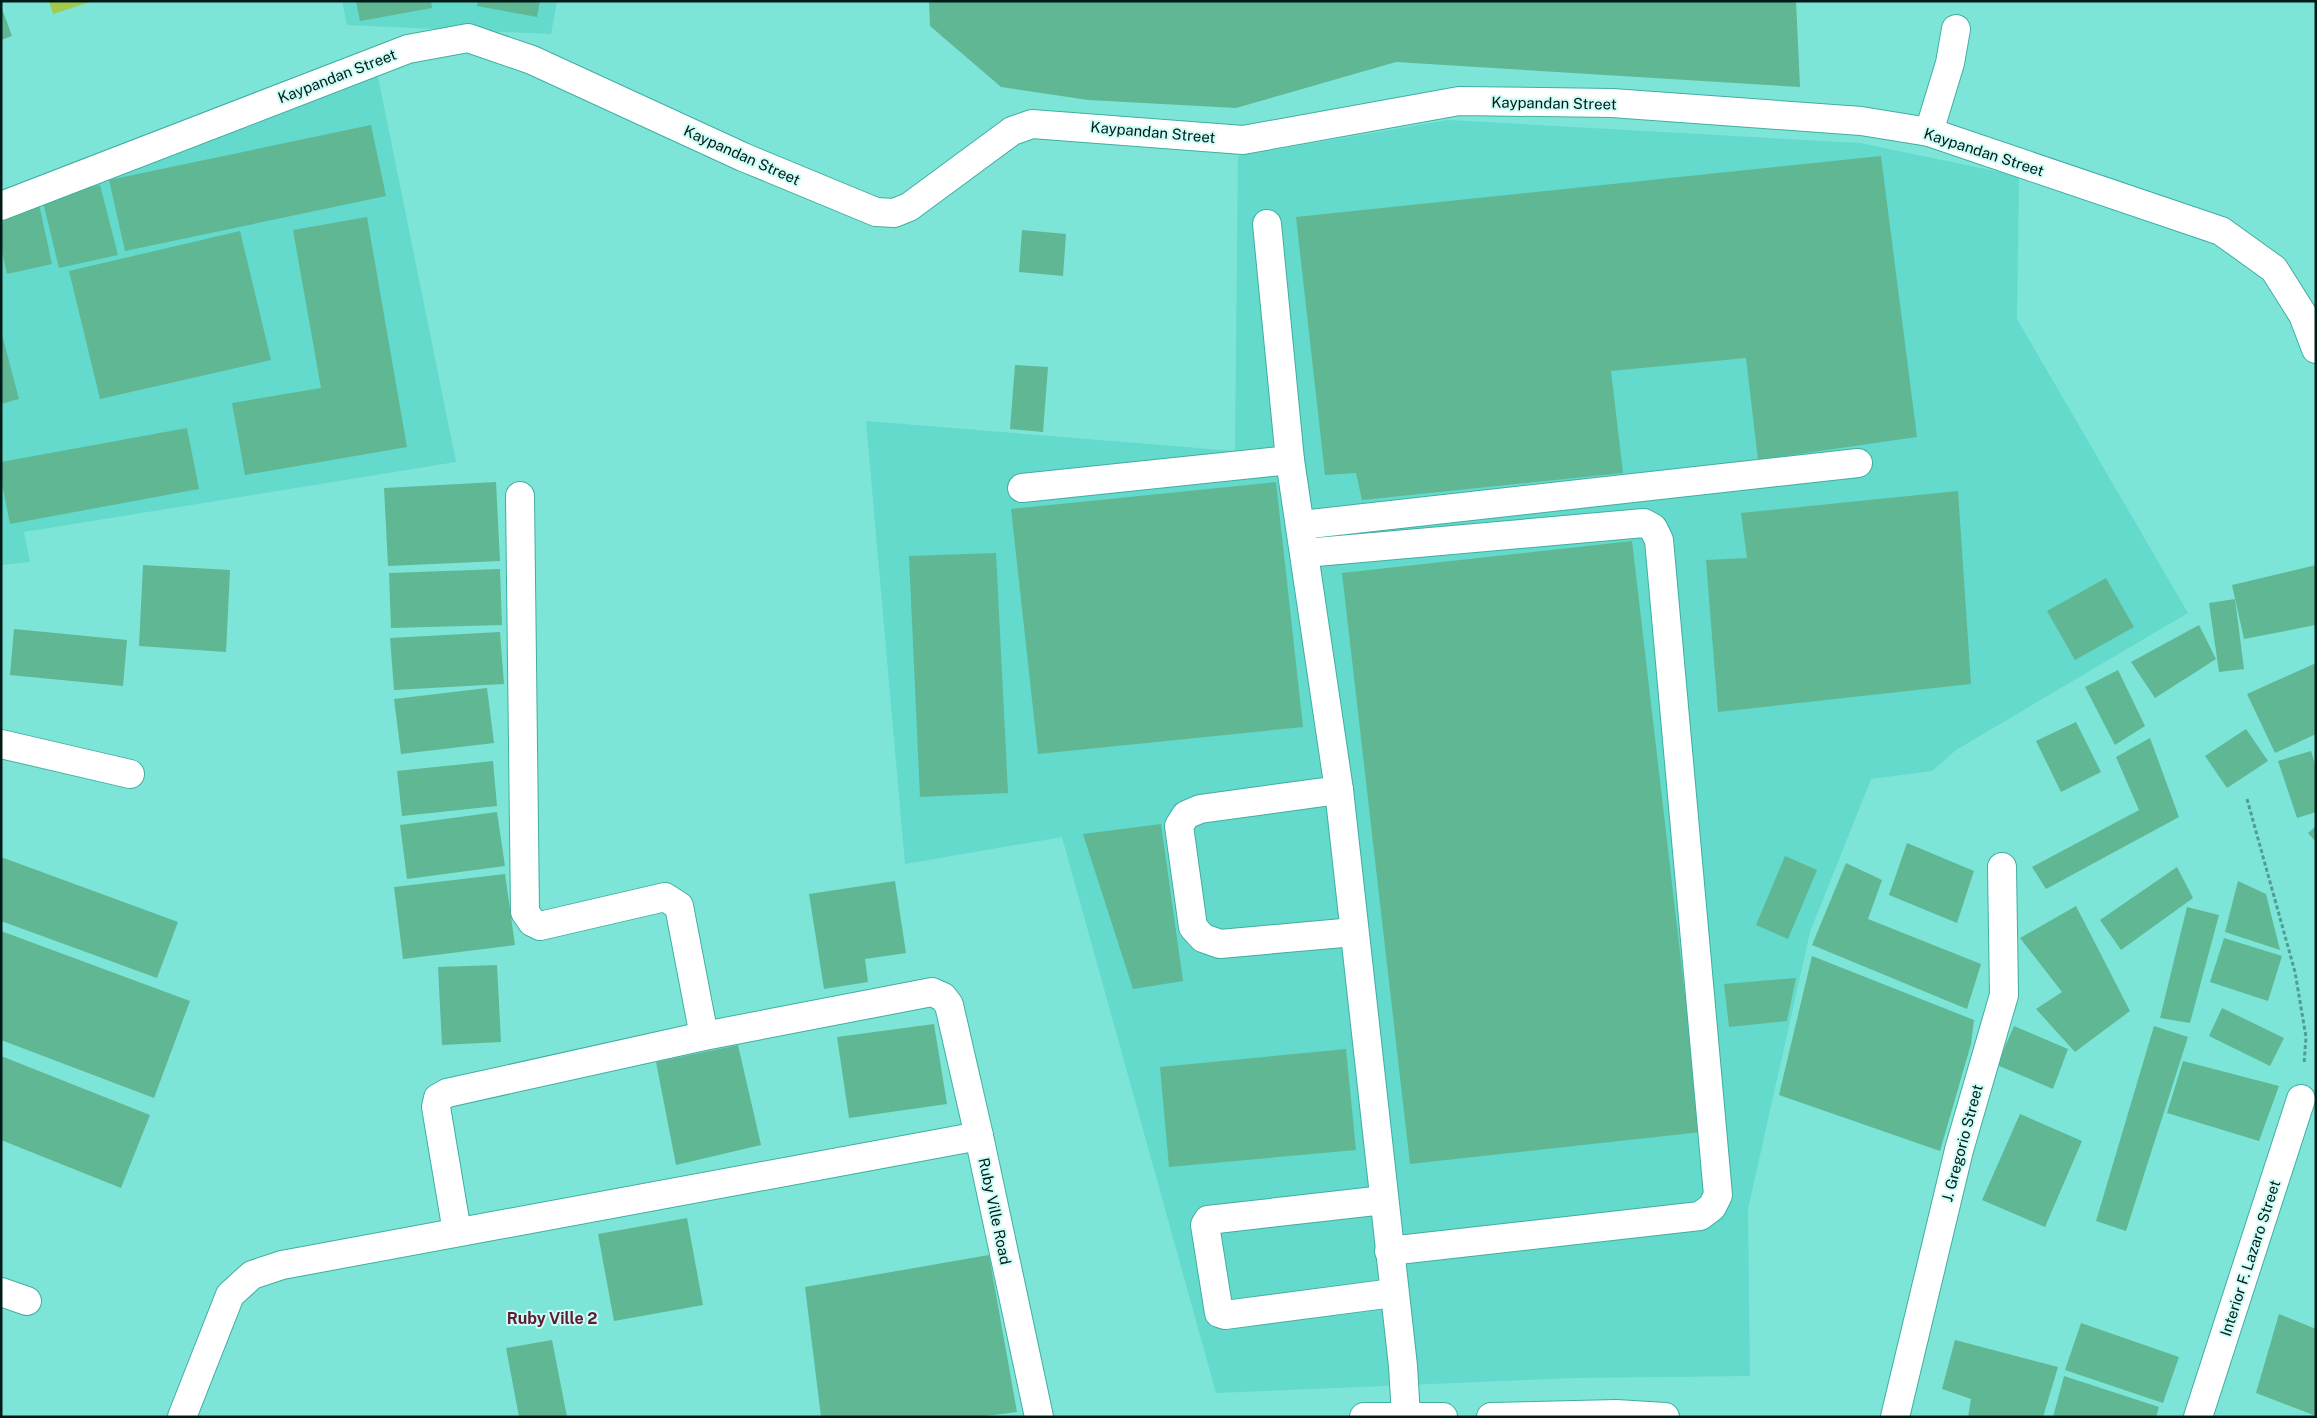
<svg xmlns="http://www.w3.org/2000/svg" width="2317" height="1418" font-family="'Public Sans',sans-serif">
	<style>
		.built { fill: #63dacc }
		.water { fill: #a2ca4c }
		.building { fill: #60b793 }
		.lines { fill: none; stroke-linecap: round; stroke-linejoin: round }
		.minor-casing { stroke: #40aea2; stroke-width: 30 }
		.path { stroke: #509d94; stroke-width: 3; stroke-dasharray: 4 2.5; stroke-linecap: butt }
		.minor { stroke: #fff; stroke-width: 28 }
		.labels { text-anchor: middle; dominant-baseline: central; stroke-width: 4; stroke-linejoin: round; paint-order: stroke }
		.street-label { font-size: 15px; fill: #001c19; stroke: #ccfcf5 }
		.neighbourhood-label { font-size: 16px; font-weight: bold; fill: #5f1b31; stroke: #ccfcf5 }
	</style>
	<rect width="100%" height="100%" fill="#7ce5d8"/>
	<!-- built -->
	<g class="built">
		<polygon points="342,1 557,1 551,34 347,25"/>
		<polygon points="377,72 456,462 24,532 30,562 1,565 1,202"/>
		<polygon points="1448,120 1860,143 2019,176 2017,319 2188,613 1956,750 1932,771 1871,779 1810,932 1748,1209 1750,1376 1574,1378 1216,1393 1062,837 905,864 866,421 1235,451 1238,156"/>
	</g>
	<!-- water -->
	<polygon class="water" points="49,1 93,1 53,14"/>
	<!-- building -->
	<g class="building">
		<polygon points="356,1 431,1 432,8 360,21"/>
		<polygon points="478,1 540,1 537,17 477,6"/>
		<polygon points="929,1 1796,1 1800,87 1396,62 1236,108 1088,100 1001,87 930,26"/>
		<polygon points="1,6 12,36 1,40"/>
		<polygon points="371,125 386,196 125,251 109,180"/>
		<polygon points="1881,156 1917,437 1758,460 1746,358 1611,371 1623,473 1362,500 1356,473 1325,475 1296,217"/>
		<polygon points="100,185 118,255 59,268 42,198"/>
		<polygon points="39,204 52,264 7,274 1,247 1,213"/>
		<polygon points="367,217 407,447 245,475 232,403 321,388 293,230"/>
		<polygon points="1022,230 1066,234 1063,276 1019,272"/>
		<polygon points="240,231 271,360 100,399 69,271"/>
		<polygon points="1,331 19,399 1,404"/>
		<polygon points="1015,365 1048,367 1043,432 1010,429"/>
		<polygon points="187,428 199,489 10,524 1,479 1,462"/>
		<polygon points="496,482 500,561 388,566 384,488"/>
		<polygon points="1276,482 1303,727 1038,754 1011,509"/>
		<polygon points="1958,491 1971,684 1718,712 1706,560 1747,558 1741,513"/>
		<polygon points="1632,541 1701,1132 1410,1164 1342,573"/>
		<polygon points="996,553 1008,793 920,797 909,556"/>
		<polygon points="143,565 230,570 226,652 139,646"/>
		<polygon points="2316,565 2316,625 2244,639 2232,585"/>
		<polygon points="500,569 502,625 391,628 389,573"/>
		<polygon points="2106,578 2134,627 2075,660 2047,611"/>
		<polygon points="2235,599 2244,669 2219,672 2209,603"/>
		<polygon points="2199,625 2216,659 2155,698 2131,662"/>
		<polygon points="14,629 127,640 123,686 10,675"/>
		<polygon points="500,632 504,684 394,690 390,638"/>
		<polygon points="2316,663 2316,734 2275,753 2247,694"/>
		<polygon points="2118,670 2145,726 2115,745 2085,687"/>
		<polygon points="487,688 494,743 401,754 394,699"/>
		<polygon points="2076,722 2101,772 2061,792 2036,741"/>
		<polygon points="2246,729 2268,761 2227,788 2205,756"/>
		<polygon points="2150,738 2179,817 2046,889 2032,867 2139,810 2116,757"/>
		<polygon points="2311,751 2316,767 2316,812 2297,818 2278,761"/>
		<polygon points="493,761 497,806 402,816 397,771"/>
		<polygon points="497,812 505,866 407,879 400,825"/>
		<polygon points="1161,824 1183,981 1133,989 1083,834"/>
		<polygon points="2316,826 2316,842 2308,833"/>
		<polygon points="1907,843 1974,871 1957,923 1889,895"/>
		<polygon points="1785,856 1817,870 1788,939 1756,925"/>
		<polygon points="1,857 178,922 157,978 1,921"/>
		<polygon points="1846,863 1882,880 1868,919 1981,964 1967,1009 1812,945"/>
		<polygon points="2177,867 2193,898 2121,950 2100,920"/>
		<polygon points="505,874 515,945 403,959 394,887"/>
		<polygon points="895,881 906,953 865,959 868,982 824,989 809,894"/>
		<polygon points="2238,881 2266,894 2280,950 2225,932"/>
		<polygon points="2076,906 2130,1011 2075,1052 2036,1009 2062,992 2020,938"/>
		<polygon points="2187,907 2219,915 2190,1023 2160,1018"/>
		<polygon points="1,931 190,1001 154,1098 1,1040"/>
		<polygon points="2224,938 2282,956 2268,1001 2210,982"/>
		<polygon points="1812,956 1974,1020 1971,1044 1940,1151 1779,1095"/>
		<polygon points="497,965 501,1042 442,1045 438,967"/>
		<polygon points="1796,978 1787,1021 1729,1027 1724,984"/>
		<polygon points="2222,1008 2284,1038 2270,1066 2209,1036"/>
		<polygon points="934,1024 947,1104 849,1118 837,1037"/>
		<polygon points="2014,1026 2068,1049 2053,1089 1997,1065"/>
		<polygon points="2154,1026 2188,1037 2126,1231 2096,1221"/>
		<polygon points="738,1045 761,1145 676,1165 656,1062"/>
		<polygon points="1346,1049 1356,1150 1169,1167 1160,1067"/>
		<polygon points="1,1056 150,1115 121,1188 1,1140"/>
		<polygon points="2183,1061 2279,1086 2259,1141 2167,1113"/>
		<polygon points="2020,1114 2082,1141 2045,1227 1982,1200"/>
		<polygon points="687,1218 703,1305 614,1321 598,1234"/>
		<polygon points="989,1255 1017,1412 978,1417 821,1417 805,1287"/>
		<polygon points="2279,1314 2316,1329 2316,1416 2256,1393"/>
		<polygon points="2081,1323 2179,1357 2163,1403 2065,1370"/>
		<polygon points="552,1340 567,1417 519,1417 506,1348"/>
		<polygon points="1955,1340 2058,1367 2043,1417 1968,1417 1971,1399 1942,1389"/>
		<polygon points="2064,1376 2159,1407 2156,1417 2053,1417"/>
	</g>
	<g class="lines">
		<defs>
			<g id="minor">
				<polyline points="1929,132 1950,63 1956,29"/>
				<polyline points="1,206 408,49 468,38 532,60 743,157 876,212 894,213 909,207 1012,131 1032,124 1243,140 1459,101 1612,103 1861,121 1929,132 2221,231 2274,269 2303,315 2316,349"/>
				<polyline points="1267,224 1290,460 1339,790 1403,1366 1406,1416"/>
				<polyline points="1022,488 1290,460"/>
				<polyline points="520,496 525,912 532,922 540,926 665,897 679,906 704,1036"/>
				<polyline points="1301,525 1858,463"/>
				<polyline points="1305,553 1644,523 1653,528 1659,540 1718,1195 1712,1207 1700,1216 1389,1251"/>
				<polyline points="1,744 130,774"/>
				<polyline points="1339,790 1200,809 1186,815 1179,826 1193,927 1203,938 1220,944 1354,932"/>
				<polyline points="1384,1200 1208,1220 1205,1225 1219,1313 1225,1315 1393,1293"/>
				<polyline points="457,1232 436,1107 438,1098 447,1093 704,1036 932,992 943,997 949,1005 979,1136 1039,1417"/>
				<polyline points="1,1292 27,1301"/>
				<polyline points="182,1417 230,1295 252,1275 282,1265 979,1136"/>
				<polyline points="1364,1417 1443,1417"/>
				<polyline points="1491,1417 1616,1414 1665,1417"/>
				<polyline points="1895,1417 1959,1150 2004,995 2002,867"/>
				<polyline points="2198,1417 2301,1099"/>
			</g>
		</defs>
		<!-- minor casing -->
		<use href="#minor" class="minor-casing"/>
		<!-- path -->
		<polyline class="path" points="2247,799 2295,972 2306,1037 2304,1064"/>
		<!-- minor -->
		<use href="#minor" class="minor"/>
	</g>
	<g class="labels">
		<!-- street labels -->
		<g class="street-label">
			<text transform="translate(337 76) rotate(-21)">Kaypandan Street</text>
			<text transform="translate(1554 103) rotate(1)">Kaypandan Street</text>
			<text transform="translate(1153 132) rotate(5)">Kaypandan Street</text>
			<text transform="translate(1984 152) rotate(18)">Kaypandan Street</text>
			<text transform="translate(742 155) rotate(24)">Kaypandan Street</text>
			<text transform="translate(1962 1143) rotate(-75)">J. Gregorio Street</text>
			<text transform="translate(995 1211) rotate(78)">Ruby Ville Road</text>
			<text transform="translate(2250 1258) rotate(-72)">Interior F. Lazaro Street</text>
		</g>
		<!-- neighbourhood labels -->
		<g class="neighbourhood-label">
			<text x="552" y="1318">Ruby Ville 2</text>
		</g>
	</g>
	<!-- border -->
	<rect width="2317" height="1418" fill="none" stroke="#001c19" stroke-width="5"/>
</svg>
